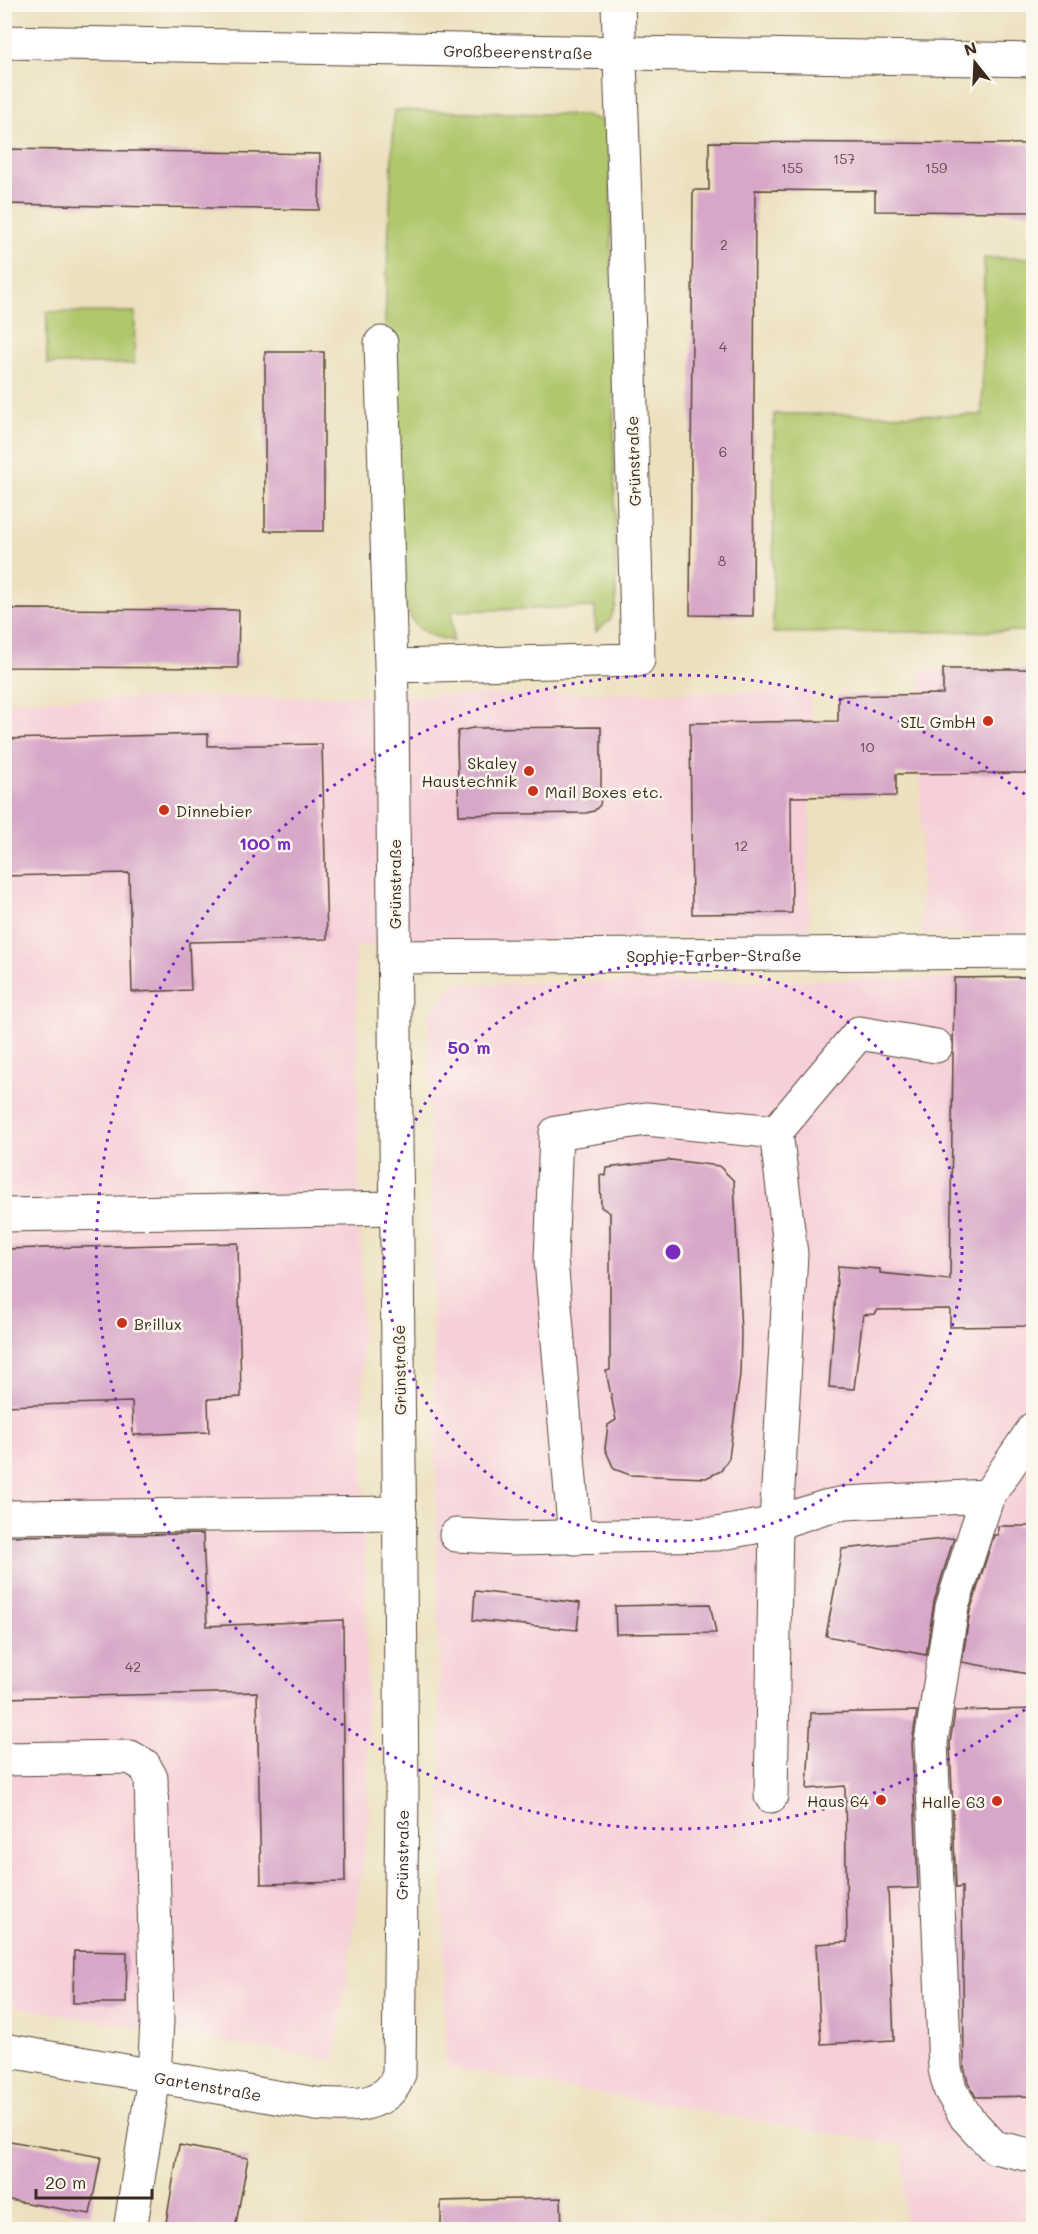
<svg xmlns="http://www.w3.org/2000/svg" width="1038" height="2234" font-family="Mali,sans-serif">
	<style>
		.built { fill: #f6cfd8 }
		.green { fill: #b0c76c; stroke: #767845; stroke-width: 1.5 }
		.building { fill: #d7a6c8 }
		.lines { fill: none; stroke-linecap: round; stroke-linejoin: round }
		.minor-casing { stroke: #564536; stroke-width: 35 }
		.minor { stroke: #fff; stroke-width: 33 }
		.ring { fill: none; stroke: #7b2cbf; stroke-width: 3; stroke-dasharray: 3 6 }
		.poi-dot { fill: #c8321e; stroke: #fbf7ec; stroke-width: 2 }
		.labels { text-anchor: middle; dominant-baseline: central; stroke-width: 5; stroke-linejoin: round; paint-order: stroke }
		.number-label { font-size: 14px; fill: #624948 }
		.street-label { font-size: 16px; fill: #3b2a1e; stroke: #fbf7ec }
		.poi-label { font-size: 16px; fill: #3b2a1e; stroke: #fbf7ec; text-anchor: end }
		.centre { fill: #7b2cbf; stroke: #fbf7ec; stroke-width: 3 }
		.ring-label { font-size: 18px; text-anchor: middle; font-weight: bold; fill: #7b2cbf; stroke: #fbf7ec; stroke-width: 5; stroke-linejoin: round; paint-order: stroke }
	</style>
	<rect width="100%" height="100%" fill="#fbf7ec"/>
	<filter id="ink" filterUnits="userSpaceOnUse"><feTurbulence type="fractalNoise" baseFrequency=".0167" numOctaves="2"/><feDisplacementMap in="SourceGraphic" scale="12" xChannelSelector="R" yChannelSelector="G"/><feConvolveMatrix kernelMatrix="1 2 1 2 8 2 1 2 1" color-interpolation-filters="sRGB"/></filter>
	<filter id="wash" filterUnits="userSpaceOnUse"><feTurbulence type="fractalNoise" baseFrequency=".008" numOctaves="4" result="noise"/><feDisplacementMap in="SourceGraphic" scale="24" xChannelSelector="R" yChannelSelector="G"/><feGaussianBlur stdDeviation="1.35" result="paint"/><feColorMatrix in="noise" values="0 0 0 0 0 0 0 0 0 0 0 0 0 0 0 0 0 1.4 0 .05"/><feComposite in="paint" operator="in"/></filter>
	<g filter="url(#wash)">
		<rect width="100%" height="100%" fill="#ece0be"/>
		<!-- built -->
		<g class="built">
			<polygon points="943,669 1033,669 1033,933 922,934 920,671"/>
			<polygon points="811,691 809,933 356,946 369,1822 335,2061 5,2005 4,700"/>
			<polygon points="1033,978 1033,2229 905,2229 903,2146 446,2067 428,1015 455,984"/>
		</g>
		<!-- green -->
		<g class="green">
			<path d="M394,110L584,115L610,123L616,605L610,620L596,632L595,607L452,611L453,641C412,633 409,621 399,582L385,321Z"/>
			<polygon points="984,258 1033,258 1033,631 773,633 774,414 982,415"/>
			<polygon points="47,312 135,312 134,364 47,364"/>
		</g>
		<g id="blocks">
			<!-- building -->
			<g class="building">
				<polygon points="709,142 1034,144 1034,212 875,211 875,191 755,190 753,616 690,615 693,190 709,190"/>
				<polygon points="4,149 320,154 319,210 4,204"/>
				<rect x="265" y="352" width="59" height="179"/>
				<polygon points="4,609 239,610 238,668 4,667"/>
				<polygon points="943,669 1034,669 1034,773 896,774 896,796 791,797 792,913 692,914 690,723 838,721 838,696 943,694"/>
				<polygon points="601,727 601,798 600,805 594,811 586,813 459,815 457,743 458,731 473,728"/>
				<polygon points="208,734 208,746 322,744 327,939 189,942 191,990 132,992 129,873 4,876 4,739"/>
				<polygon points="1034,977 1034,1326 950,1327 950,1309 878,1310 875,1314 863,1315 854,1389 829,1387 838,1266 880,1269 880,1273 950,1280 954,978"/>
				<polygon points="671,1160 719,1166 734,1181 741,1334 740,1374 729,1458 721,1471 706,1478 630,1475 614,1469 605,1449 608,1425 616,1420 606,1371 610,1370 610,1213 601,1207 600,1175 606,1176 607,1168"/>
				<polygon points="238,1243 241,1397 208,1399 209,1432 133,1435 132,1402 4,1406 4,1249"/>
				<polygon points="998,1526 1034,1526 1034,1675 962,1662 970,1611 994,1535 998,1535"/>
				<polygon points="203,1534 207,1626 343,1620 345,1882 261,1884 257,1692 4,1698 4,1536"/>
				<polygon points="954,1538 934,1602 926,1655 826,1636 842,1549"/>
				<polygon points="475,1591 580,1603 577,1630 473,1620"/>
				<polygon points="710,1604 716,1633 616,1634 615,1606"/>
				<polygon points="1034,1709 1034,2096 976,2097 968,2082 964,2067 962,1887 956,1888 950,1743 955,1711"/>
				<polygon points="917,1711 912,1743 918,1888 888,1889 894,2040 821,2044 816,1944 847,1942 845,1786 807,1789 811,1713"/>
				<polygon points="74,1951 127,1952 126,2003 73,2003"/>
				<polygon points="4,2140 101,2157 90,2214 4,2199"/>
				<polygon points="179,2145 248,2158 235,2229 165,2229"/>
				<polygon points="561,2198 562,2229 441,2229 441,2201"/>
			</g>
		</g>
	</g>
	<g filter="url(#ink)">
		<use href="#blocks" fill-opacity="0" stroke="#564536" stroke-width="1.5"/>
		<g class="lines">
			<defs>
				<g id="minor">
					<path id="s1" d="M4,42L1034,60"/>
					<polyline points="392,666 638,660 626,230 618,4"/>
					<path id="s2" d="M394,957L1034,952"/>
					<polyline points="4,1215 397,1208"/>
					<polyline points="1034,1428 988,1496 976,1531 952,1607 931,1742 945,2069 950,2089 966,2117 994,2147 1034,2156"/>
					<polyline points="4,1517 400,1513"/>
					<polyline points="456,1535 514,1538 717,1534 776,1523 825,1507 845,1503 988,1496"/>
					<polyline points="575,1538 551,1260 556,1133 646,1119 776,1132"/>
					<polyline points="4,1759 130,1757 144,1765 151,1778 157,2020 154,2077 130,2230"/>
					<polyline points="771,1796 776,1523 791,1254 776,1132 859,1033 936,1046"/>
					<path id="s3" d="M4,2050L316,2104C346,2106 388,2110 399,2074L402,1791L392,698L381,343"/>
				</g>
			</defs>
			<!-- minor casing -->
			<use href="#minor" class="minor-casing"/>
			<!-- minor -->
			<use href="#minor" class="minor"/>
		</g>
	</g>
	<!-- distance rings -->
	<g class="ring">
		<circle cx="673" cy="1252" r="289"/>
		<path d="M1032 1704A577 577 0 1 1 1032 800"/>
	</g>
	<!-- markers -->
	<g class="poi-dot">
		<circle cx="988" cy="721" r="6"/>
		<circle cx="529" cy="771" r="6"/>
		<circle cx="533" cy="791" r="6"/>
		<circle cx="164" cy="810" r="6"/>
		<circle cx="122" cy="1323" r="6"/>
		<circle cx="881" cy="1800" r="6"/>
		<circle cx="997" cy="1801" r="6"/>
	</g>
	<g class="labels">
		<!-- number labels -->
		<g class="number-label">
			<text x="844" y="158">157</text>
			<text x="792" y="167">155</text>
			<text x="936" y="167">159</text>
			<text x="724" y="244">2</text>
			<text x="723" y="346">4</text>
			<text x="723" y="451">6</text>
			<text x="722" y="560">8</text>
			<text x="867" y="746">10</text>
			<text x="741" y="845">12</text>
			<text x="133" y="1666">42</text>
		</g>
		<!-- street labels -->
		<g class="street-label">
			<text stroke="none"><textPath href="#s1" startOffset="514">Großbeerenstraße</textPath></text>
			<text transform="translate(633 461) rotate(-92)">Grünstraße</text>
			<text transform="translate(394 884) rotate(-90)">Grünstraße</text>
			<text stroke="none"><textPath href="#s2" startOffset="320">Sophie-Farber-Straße</textPath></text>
			<text transform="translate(399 1370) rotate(-91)">Grünstraße</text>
			<text stroke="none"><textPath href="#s3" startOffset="632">Grünstraße</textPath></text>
			<text stroke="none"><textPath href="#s3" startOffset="207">Gartenstraße</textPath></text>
		</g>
		<!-- poi labels -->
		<g class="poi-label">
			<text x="976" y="721">SIL GmbH</text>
			<text x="517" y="762">Skaley<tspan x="517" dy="18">Haustechnik</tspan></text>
			<text x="545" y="791" text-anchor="start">Mail Boxes etc.</text>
			<text x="176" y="810" text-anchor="start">Dinnebier</text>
			<text x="134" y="1323" text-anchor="start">Brillux</text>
			<text x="869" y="1800">Haus 64</text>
			<text x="985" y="1801">Halle 63</text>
		</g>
	</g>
	<circle cx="673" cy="1252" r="9" class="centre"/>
	<g class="ring-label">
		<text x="265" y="850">100 m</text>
		<text x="469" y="1054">50 m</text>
	</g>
	<!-- margin -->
	<rect width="1038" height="2234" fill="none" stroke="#fbf7ec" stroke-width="24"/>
	<!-- north arrow -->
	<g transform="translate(975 63) rotate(342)" stroke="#fbf7ec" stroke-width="4.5" paint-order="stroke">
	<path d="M0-4.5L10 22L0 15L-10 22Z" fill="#3b2a1e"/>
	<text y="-9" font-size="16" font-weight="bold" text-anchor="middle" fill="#3b2a1e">N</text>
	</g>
	<!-- scale -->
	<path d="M36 2189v9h116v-9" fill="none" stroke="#3b2a1e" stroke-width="3"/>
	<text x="45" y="2189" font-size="18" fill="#3b2a1e" stroke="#fbf7ec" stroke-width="4.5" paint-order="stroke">20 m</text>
</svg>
